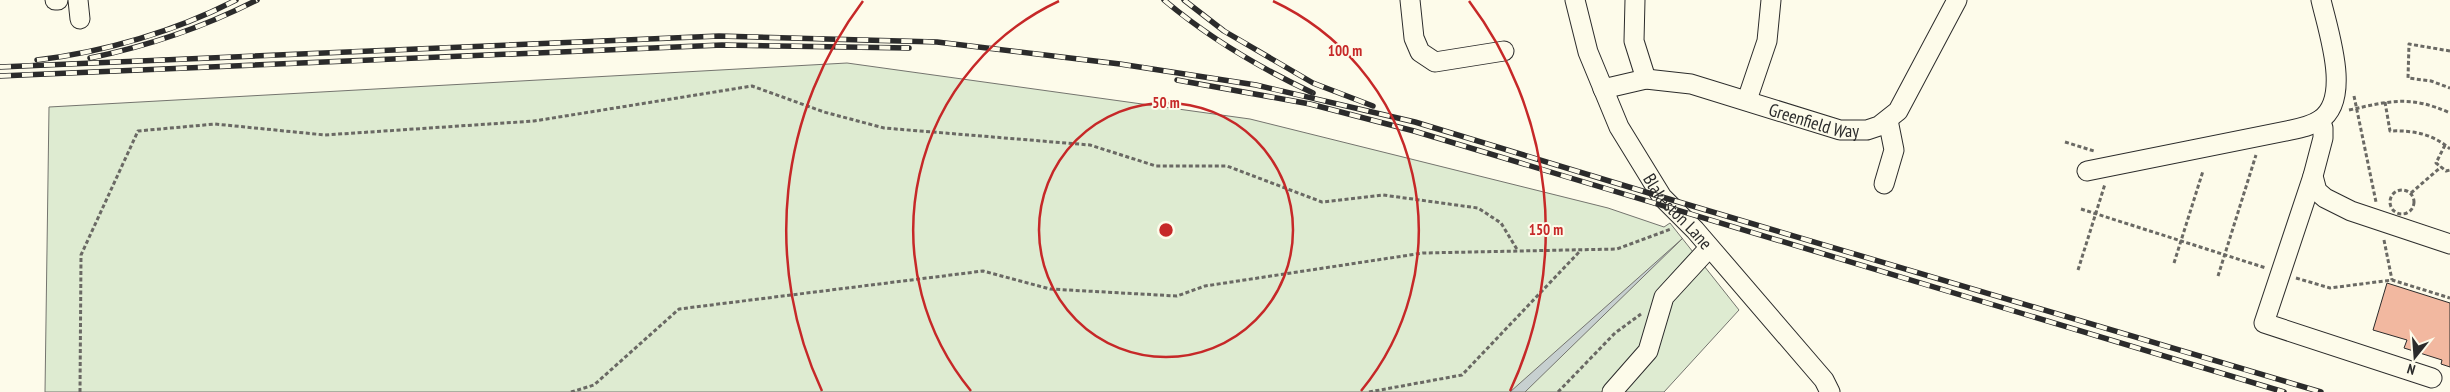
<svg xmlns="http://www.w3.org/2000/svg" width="2450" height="392" font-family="'PT Sans Narrow',sans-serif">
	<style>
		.green { fill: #deebd1; stroke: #74746e }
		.water { fill: #c7d0d0; stroke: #74746e }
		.building { fill: #f2b8a0; stroke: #2b2b2b }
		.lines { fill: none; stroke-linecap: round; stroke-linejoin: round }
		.minor-casing { stroke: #2b2b2b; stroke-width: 21 }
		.path { stroke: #6a6964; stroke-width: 3; stroke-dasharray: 4 2.5; stroke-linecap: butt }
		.minor { stroke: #fdfbea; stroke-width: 19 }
		.rail-casing { stroke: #2b2b2b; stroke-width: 5.5 }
		.rail { stroke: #fdfbea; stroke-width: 4; stroke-dasharray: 11; stroke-linecap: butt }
		.ring { fill: none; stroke: #c62828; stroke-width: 2.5 }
		.labels { text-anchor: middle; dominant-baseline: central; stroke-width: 4; stroke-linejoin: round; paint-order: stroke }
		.street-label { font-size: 18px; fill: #2b2b2b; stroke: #fdfbea }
		.centre { fill: #c62828; stroke: #fdfbea; stroke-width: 2.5 }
		.ring-label { font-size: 15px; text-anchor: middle; font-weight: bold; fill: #c62828; stroke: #fdfbea; stroke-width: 4; stroke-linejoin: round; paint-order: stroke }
	</style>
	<rect width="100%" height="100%" fill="#fdfbea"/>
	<!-- green -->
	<polygon class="green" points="847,63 1250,119 1608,208 1664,227 1670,223 1739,310 1664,392 45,392 49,107"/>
	<!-- water -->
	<polygon class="water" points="1683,238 1525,392 1510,392"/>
	<!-- building -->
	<polygon class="building" points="2387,283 2450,303 2450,367 2441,364 2442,360 2404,348 2407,340 2373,330"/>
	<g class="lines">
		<defs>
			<g id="minor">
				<polyline points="55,0 58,0"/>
				<polyline points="78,0 80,19"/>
				<polyline points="1410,0 1414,38 1420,52 1435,62 1504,51"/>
				<path id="s1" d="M1575,0L1588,52L1619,127L1662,197L1695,230L1824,380L1830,392"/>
				<polyline points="1635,0 1634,41 1646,79"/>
				<path id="s2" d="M1603,89L1646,79L1691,84L1840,130H1867L1879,126L1898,111L1957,0"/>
				<polyline points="1747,100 1767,41 1771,0"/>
				<polyline points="2320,120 2323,128 2323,138 2313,176 2317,191 2325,198 2351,211 2450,244"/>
				<path d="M2087,171L2291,130C2301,128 2311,126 2320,120C2352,99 2328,31 2321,0"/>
				<polyline points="2313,176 2264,323 2432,378"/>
				<polyline points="1884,184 1894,150 1888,120"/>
				<polyline points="1612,392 1648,351 1664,297 1709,248"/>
			</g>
		</defs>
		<!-- minor casing -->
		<use href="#minor" class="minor-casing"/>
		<!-- path -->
		<g class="path">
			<polyline points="2450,51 2409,44 2408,78 2431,81 2450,88"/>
			<polyline points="2354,96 2376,202"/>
			<path d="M2385,102L2390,131C2413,130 2433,134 2450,149"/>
			<path d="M2349,110C2390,101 2410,95 2450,113"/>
			<polyline points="2065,142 2094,151"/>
			<polyline points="2445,145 2436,163 2446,171 2450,170"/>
			<circle cx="2402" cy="202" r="12"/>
			<polyline points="2411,193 2441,167"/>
			<polyline points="2081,209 2266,268"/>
			<polyline points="2384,240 2392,280"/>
			<polyline points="2174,263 2203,171"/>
			<polyline points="2078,270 2105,184"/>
			<polyline points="2218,276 2256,155"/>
			<polyline points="2296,278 2330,288 2392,280 2450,298"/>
			<polyline points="80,392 81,255 138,131 215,124 325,135 534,121 752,86 824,112 884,128 1090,145 1156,166 1227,166 1322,202 1383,195 1478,208 1501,223 1518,251"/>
			<polyline points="571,392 594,385 679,309 983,271 1050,289 1177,296 1205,286 1423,253 1617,249 1671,229"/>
			<polyline points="1369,392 1462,375 1581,250"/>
			<polyline points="1558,392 1615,333 1641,314"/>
		</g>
		<!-- minor -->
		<use href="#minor" class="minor"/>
		<defs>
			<g id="rail">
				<path d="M1164,0C1209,38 1260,68 1313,93"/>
				<polyline points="1184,0 1224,31 1313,83 1373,106"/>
				<path d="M90,58C149,46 204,27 257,0"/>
				<path d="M37,60C105,52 176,31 236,0"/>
				<polyline points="0,67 719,36 937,42 1120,64 1256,85 1415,122 1662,197 2321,392"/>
				<polyline points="0,76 722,45 909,48"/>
				<polyline points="1177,80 1310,104 1414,131 2284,392"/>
			</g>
		</defs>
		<!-- rail casing -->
		<use href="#rail" class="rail-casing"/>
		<!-- rail -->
		<use href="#rail" class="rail"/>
	</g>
	<!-- distance rings -->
	<g class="ring">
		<circle cx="1166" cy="230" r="127"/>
		<path d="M971 391A253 253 0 0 1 1059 1M1273 1A253 253 0 0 1 1361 391"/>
		<path d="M822 391A380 380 0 0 1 863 1M1469 1A380 380 0 0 1 1510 391"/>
	</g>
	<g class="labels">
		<!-- street labels -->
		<g class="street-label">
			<text stroke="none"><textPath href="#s2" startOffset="218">Greenfield Way</textPath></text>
			<text stroke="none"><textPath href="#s1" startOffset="238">Blakeston Lane</textPath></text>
		</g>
	</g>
	<circle cx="1166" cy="230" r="8" class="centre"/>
	<g class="ring-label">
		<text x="1345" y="56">100 m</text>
		<text x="1166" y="108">50 m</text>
		<text x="1546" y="235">150 m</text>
	</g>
	<!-- north arrow -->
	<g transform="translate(2415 357) rotate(197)" stroke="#fdfbea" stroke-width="4" paint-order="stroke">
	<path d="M0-4L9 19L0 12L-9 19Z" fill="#2b2b2b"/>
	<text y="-8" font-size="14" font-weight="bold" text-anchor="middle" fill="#2b2b2b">N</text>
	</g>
</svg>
